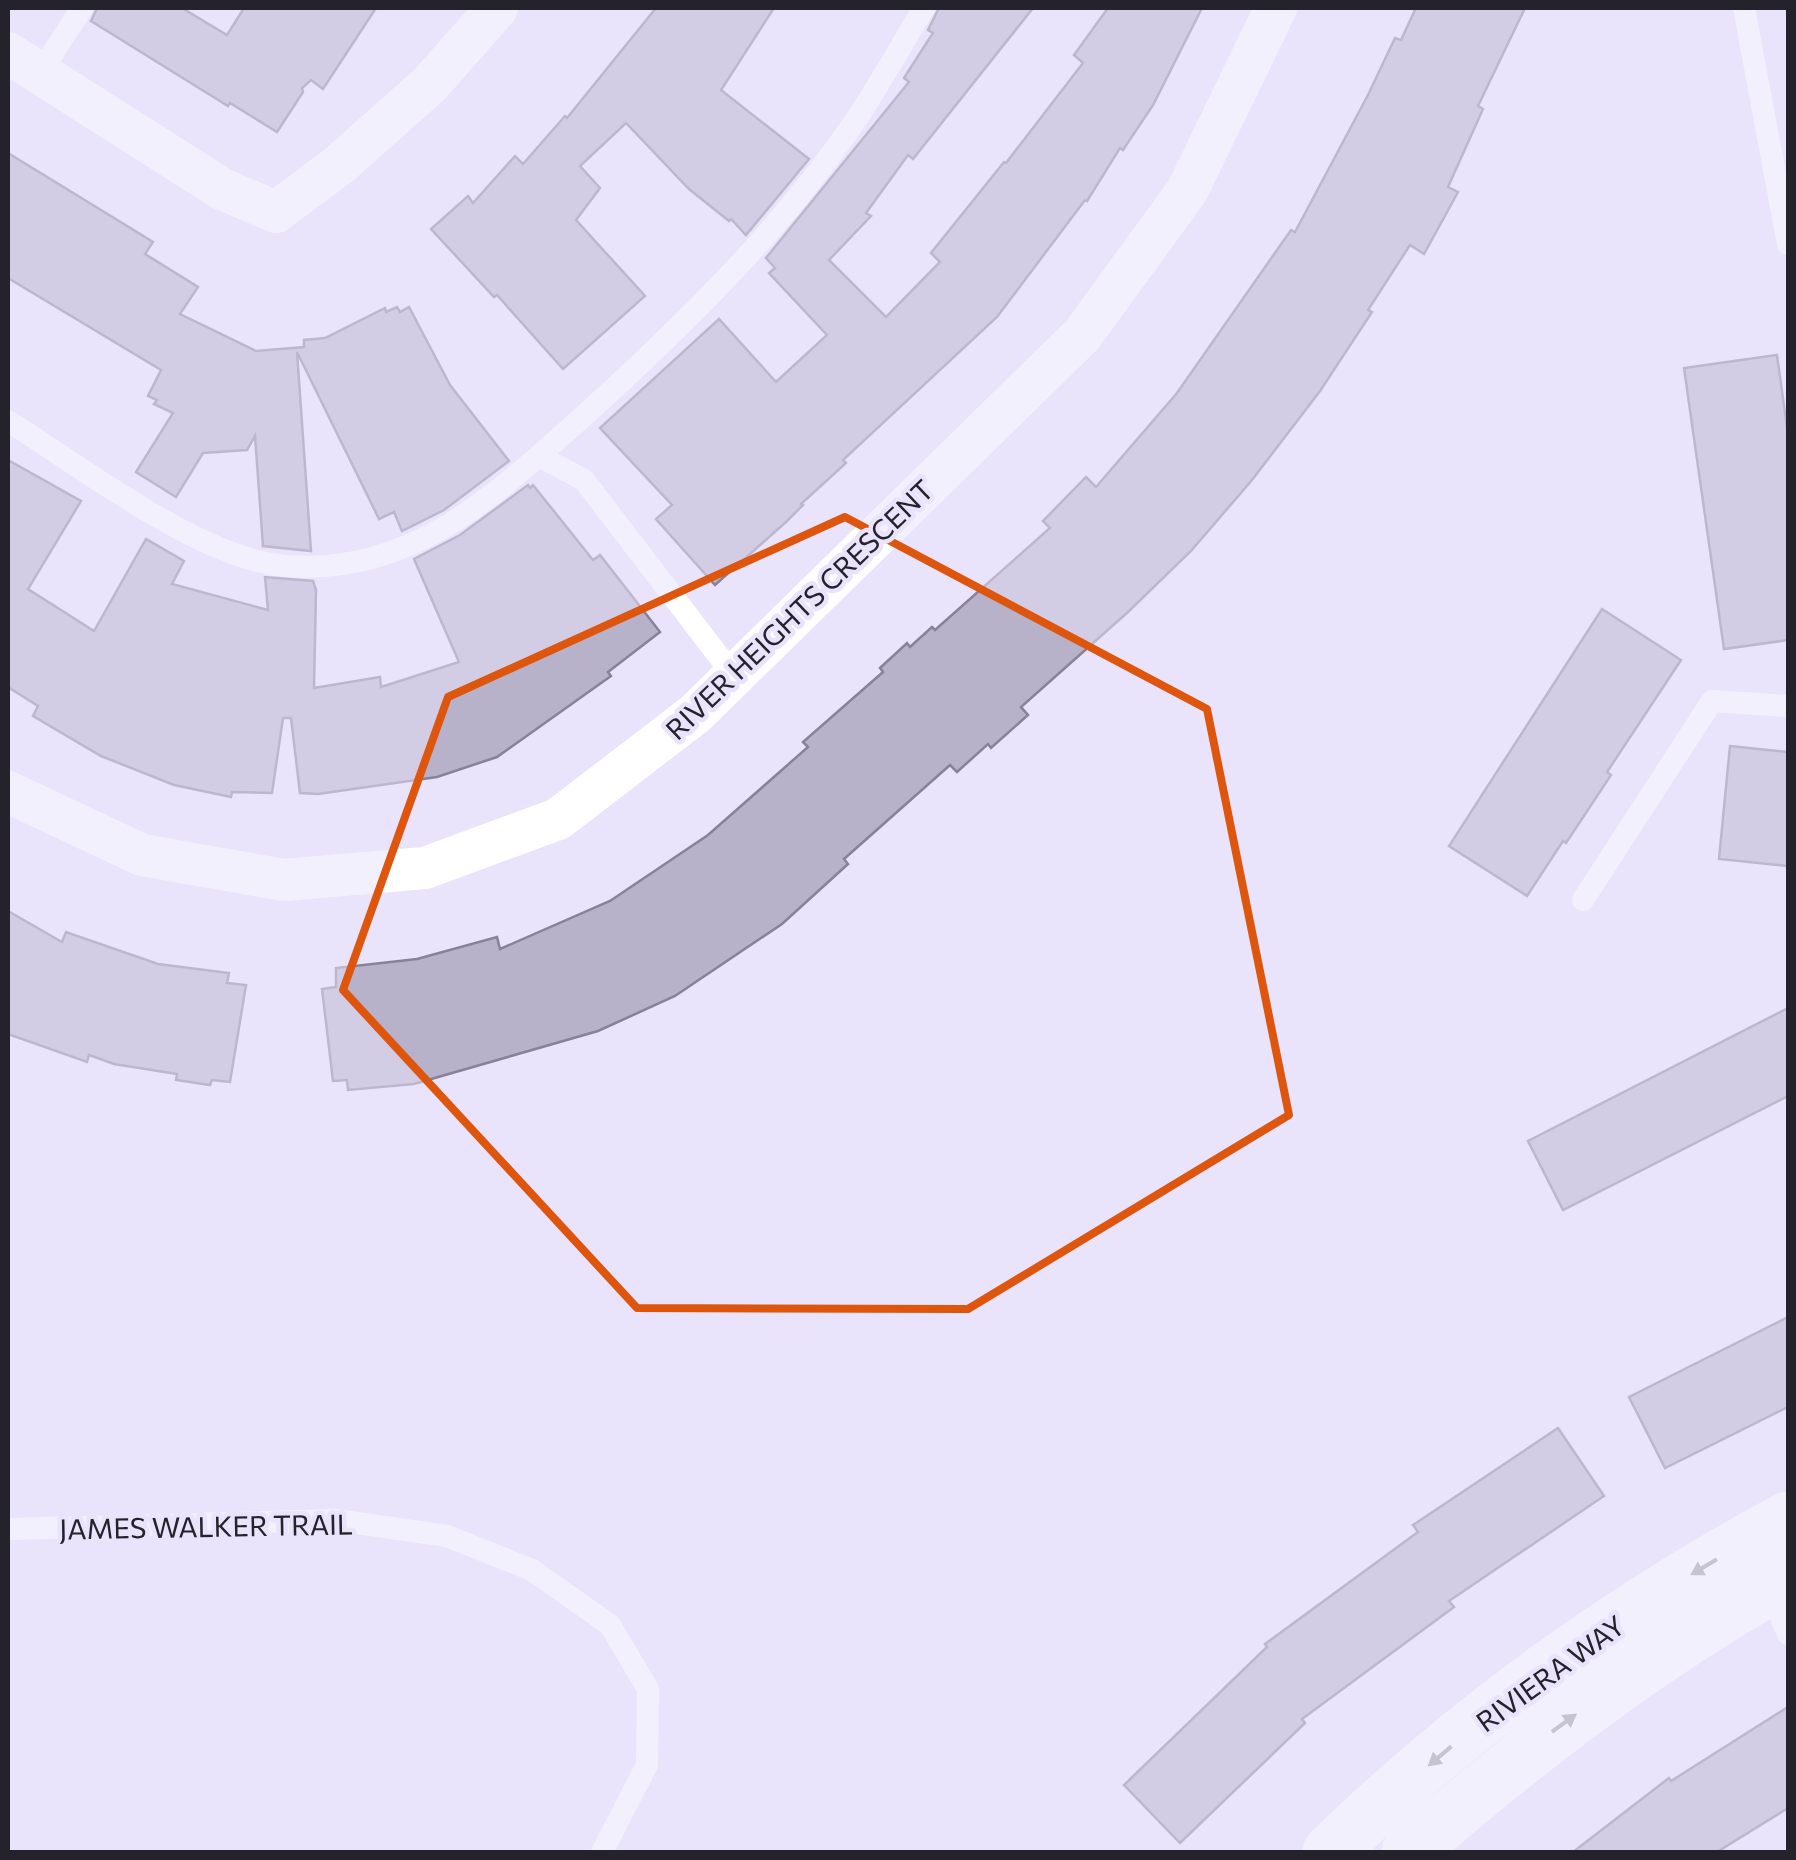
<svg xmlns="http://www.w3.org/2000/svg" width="1796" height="1860" font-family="Commissioner,sans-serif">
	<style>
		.building { fill: #b7b1ca; stroke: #878298; stroke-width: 2.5 }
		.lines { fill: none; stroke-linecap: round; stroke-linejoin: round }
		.lane { stroke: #fff; stroke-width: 22 }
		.street { stroke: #fff; stroke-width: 42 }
		.secondary { stroke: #fff; stroke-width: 55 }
		.oneway { fill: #9c9ca0 }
		.marked { fill: none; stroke: #de560e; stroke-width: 8; stroke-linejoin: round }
		.labels { text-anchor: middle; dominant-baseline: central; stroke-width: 9; stroke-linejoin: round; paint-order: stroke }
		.street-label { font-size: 28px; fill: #24222b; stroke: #e9e3fc }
	</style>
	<rect width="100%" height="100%" fill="#e9e3fc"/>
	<!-- building -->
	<g class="building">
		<polygon points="97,8 182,8 227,35 244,8 376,8 323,89 311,80 302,88 303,92 277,132 230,103 228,106 91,21"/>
		<polygon points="656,8 774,8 721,90 809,159 746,235 731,219 729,221 689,189 626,123 580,166 600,188 576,220 645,296 563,369 497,295 494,297 431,229 468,196 473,203 515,156 523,164 565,116 567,118"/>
		<polygon points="939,8 1033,8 913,159 908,155 866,213 871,216 829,260 886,317 940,262 931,253 1004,162 1006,163 1083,63 1074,55 1108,8 1202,8 1153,105 1123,150 1120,148 1087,201 1085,200 997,317 843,460 846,463 801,504 803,505 786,522 715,585 656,519 672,505 600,428 719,319 776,382 827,335 769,273 775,268 766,258 909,82 904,78 933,33 928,30"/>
		<polygon points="1416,8 1525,8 1478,106 1483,109 1448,187 1458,192 1424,254 1410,245 1368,310 1372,312 1320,391 1252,480 1191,551 1128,612 1021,707 1028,715 991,748 988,744 957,772 950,765 844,859 848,864 782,924 675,996 598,1031 414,1084 348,1090 347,1080 333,1081 322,989 336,987 336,968 417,959 497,937 500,949 610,901 708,835 808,747 803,742 883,672 880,668 907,643 910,647 932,627 935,630 1050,528 1043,521 1086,477 1096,487 1177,393 1291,230 1295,232 1368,95 1395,38 1401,40"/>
		<polygon points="8,153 153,242 145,254 198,287 180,314 256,351 304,347 304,340 325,338 385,308 386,312 397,307 400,312 409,307 450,385 509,461 444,510 402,531 394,512 379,519 297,352 311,551 263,546 255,436 247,450 203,453 176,497 136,472 173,413 154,404 157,400 148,396 161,370 8,278"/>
		<polygon points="1777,355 1788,435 1788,640 1724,649 1684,368"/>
		<polygon points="8,460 81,501 28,589 94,631 146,539 184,561 172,584 268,610 265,577 313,581 316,590 314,688 380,677 381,687 459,662 414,559 460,535 528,485 530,488 533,485 593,560 600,555 660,632 608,672 611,676 497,757 437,777 318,794 300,793 291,718 283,718 272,793 232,792 231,797 174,785 101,756 33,716 38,706 8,687"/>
		<polygon points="1602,609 1681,660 1607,772 1611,775 1566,843 1563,841 1527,896 1449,846"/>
		<polygon points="1730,746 1788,752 1788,866 1719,859"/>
		<polygon points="8,911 62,942 66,932 158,964 229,973 227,983 246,985 230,1082 212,1080 210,1085 176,1080 177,1074 114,1064 89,1055 87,1062 8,1034"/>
		<polygon points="1788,1008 1788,1096 1563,1210 1528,1141"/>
		<polygon points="1788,1317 1788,1407 1665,1468 1629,1397"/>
		<polygon points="1558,1428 1604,1496 1449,1601 1454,1607 1302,1719 1305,1723 1180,1843 1124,1785 1267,1647 1265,1644 1418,1532 1413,1525"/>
		<polygon points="1788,1707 1788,1808 1717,1852 1573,1852 1669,1778 1671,1781"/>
	</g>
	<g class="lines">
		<!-- lane -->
		<g class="lane">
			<polyline points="1744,8 1788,244"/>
			<polyline points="40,73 82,8"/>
			<path d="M8,421C82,467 201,560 287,566C415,576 499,491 587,413C686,323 782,229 857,118C881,82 902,44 924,8"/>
			<polyline points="539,456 584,480 734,676"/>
			<polyline points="1583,900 1712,701 1788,706"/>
			<polyline points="8,1529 336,1520 447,1536 532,1570 610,1625 648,1689 647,1765 602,1852"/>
			<polyline points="1769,1588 1788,1634"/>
		</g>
		<!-- street -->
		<g class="street">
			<polyline points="8,53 222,189 276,212 339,165 430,84 497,8"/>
			<polyline points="8,792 142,855 284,880 425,868 558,819 695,714 1082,335 1187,191 1276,8"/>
		</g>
		<!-- secondary -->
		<g class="secondary">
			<path d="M1330,1852C1464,1721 1623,1607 1788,1519"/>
			<path d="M1409,1852C1531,1746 1647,1657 1788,1577"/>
		</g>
	</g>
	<!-- one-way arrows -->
	<defs><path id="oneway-solid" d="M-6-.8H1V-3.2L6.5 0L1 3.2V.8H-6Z" transform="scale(2.5)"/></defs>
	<g class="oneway">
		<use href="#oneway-solid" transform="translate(1704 1567) rotate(149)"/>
		<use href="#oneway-solid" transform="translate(1564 1723) rotate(-36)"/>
		<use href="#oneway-solid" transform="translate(1440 1756) rotate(140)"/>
	</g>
	<!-- marked area -->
	<path d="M0 0H1796V1860H0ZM845,517L1207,709L1289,1115L968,1309L637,1308L343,990L448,697Z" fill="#e9e3fc" fill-opacity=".55" fill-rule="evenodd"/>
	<path class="marked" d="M845,517L1207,709L1289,1115L968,1309L637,1308L343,990L448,697Z"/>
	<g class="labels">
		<!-- street labels -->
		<g class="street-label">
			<text transform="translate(799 609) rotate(-44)">RIVER HEIGHTS CRESCENT</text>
			<text transform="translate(206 1526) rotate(-1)">JAMES WALKER TRAIL</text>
			<text transform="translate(1550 1673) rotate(-36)">RIVIERA WAY</text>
		</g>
	</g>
	<!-- border -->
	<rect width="1796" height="1860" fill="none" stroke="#24222b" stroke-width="20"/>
</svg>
